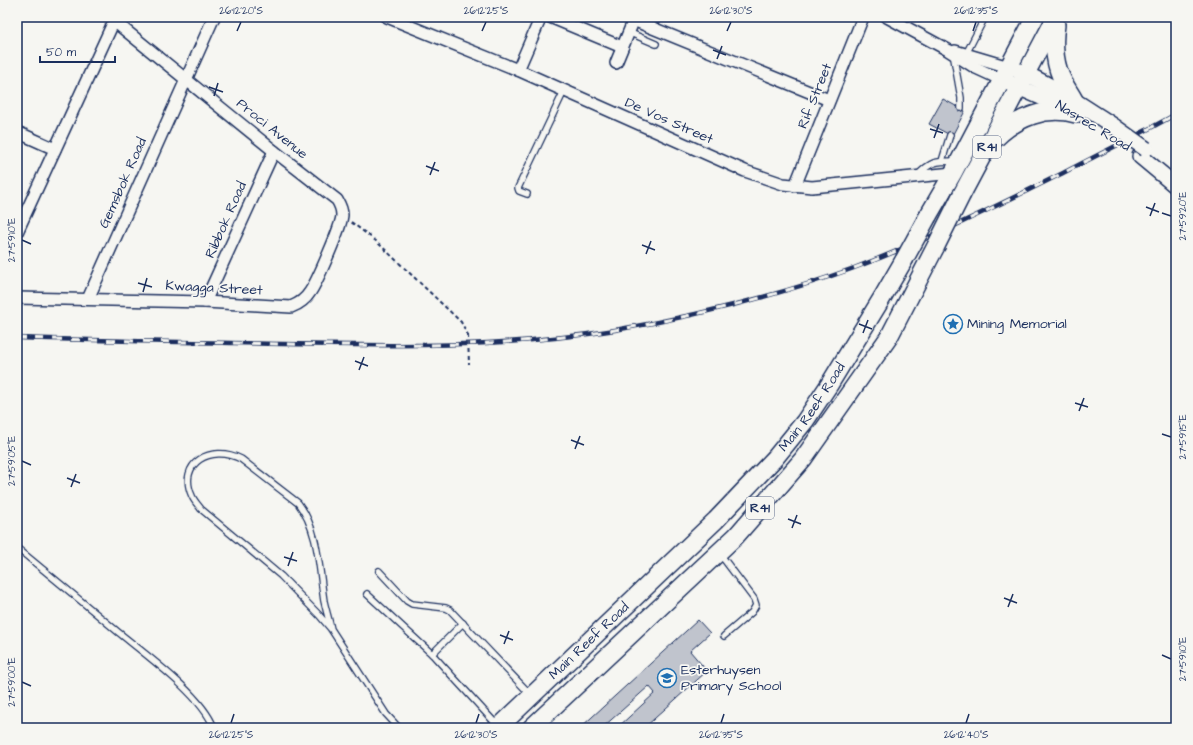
<svg xmlns="http://www.w3.org/2000/svg" width="1193" height="745" font-family="'Architects Daughter',sans-serif">
	<style>
		.building { fill: #c0c4cd; stroke: #1b2f5e }
		.lines { fill: none; stroke-linecap: round; stroke-linejoin: round }
		.service-casing { stroke: #1b2f5e; stroke-width: 8 }
		.minor-casing { stroke: #1b2f5e; stroke-width: 14 }
		.secondary-casing { stroke: #1b2f5e; stroke-width: 18 }
		.primary-casing { stroke: #1b2f5e; stroke-width: 20 }
		.path { stroke: #1b2f5e; stroke-width: 2; stroke-dasharray: 4 3; stroke-linecap: butt }
		.service { stroke: #f6f6f2; stroke-width: 5.5 }
		.minor { stroke: #f6f6f2; stroke-width: 11 }
		.secondary { stroke: #f6f6f2; stroke-width: 15 }
		.primary { stroke: #f6f6f2; stroke-width: 17 }
		.rail-casing { stroke: #1b2f5e; stroke-width: 4.5 }
		.rail { stroke: #f6f6f2; stroke-width: 3; stroke-dasharray: 9; stroke-linecap: butt }
		.secondary-bridge-casing { stroke: #1b2f5e; stroke-width: 18; stroke-linecap: butt }
		.primary-bridge-casing { stroke: #1b2f5e; stroke-width: 20; stroke-linecap: butt }
		.path-bridge { stroke: #1b2f5e; stroke-width: 2; stroke-dasharray: 4 3; stroke-linecap: butt }
		.secondary-bridge { stroke: #f6f6f2; stroke-width: 15 }
		.primary-bridge { stroke: #f6f6f2; stroke-width: 17 }
		.ticks { fill: none; stroke: #1b2f5e; stroke-width: 1.5 }
		.labels { text-anchor: middle; dominant-baseline: central; stroke-width: 3.5; stroke-linejoin: round; paint-order: stroke }
		.shield { fill: #f6f6f2; stroke: #5d6b8a; stroke-width: 1 }
		.shield-label { font-size: 13px; font-weight: bold; fill: #1b2f5e }
		.street-label { font-size: 14px; fill: #1b2f5e; stroke: #f6f6f2 }
		.poi-label { font-size: 14px; fill: #1b2f5e; stroke: #f6f6f2; text-anchor: start }
		.neatline { fill: none; stroke: #1b2f5e; stroke-width: 1.5 }
		.ticks-label { font-size: 10px; text-anchor: middle; fill: #1b2f5e }
	</style>
	<rect width="100%" height="100%" fill="#f6f6f2"/>
	<filter id="ink" filterUnits="userSpaceOnUse"><feTurbulence type="fractalNoise" baseFrequency=".025" numOctaves="2"/><feDisplacementMap in="SourceGraphic" scale="8" xChannelSelector="R" yChannelSelector="G"/><feConvolveMatrix kernelMatrix="1 2 1 2 8 2 1 2 1" color-interpolation-filters="sRGB"/></filter>
	<g filter="url(#ink)">
		<!-- building -->
		<g class="building">
			<polygon points="943,99 965,111 952,136 929,124"/>
			<polygon points="698,620 710,633 690,651 707,671 644,728 617,728 655,693 649,686 602,728 580,728"/>
		</g>
		<g class="lines">
			<defs>
				<g id="service">
					<polyline points="628,32 656,44"/>
					<polyline points="953,53 961,98 961,108"/>
					<polyline points="966,54 985,17"/>
					<polyline points="942,161 950,135"/>
					<path d="M917,176C931,161 936,161 955,161"/>
					<polyline points="527,194 519,191 518,188 564,91"/>
					<path d="M17,548C51,576 85,604 118,632C145,654 203,696 214,728"/>
					<polyline points="720,554 754,599 756,605 752,612 724,636"/>
					<polyline points="379,571 407,601 412,604 446,608 450,610 530,694"/>
					<polyline points="367,594 432,654 497,725"/>
					<path d="M331,629C329,620 326,610 324,601C319,569 319,530 298,503L241,459C211,444 177,463 192,496C194,501 198,505 201,509L281,576L319,615L331,629L386,714L399,728"/>
					<polyline points="432,654 463,623"/>
				</g>
				<g id="minor">
					<polyline points="387,17 518,70 745,171 783,184 812,187 953,173"/>
					<polyline points="550,17 622,47"/>
					<polyline points="887,17 948,50 976,68 1002,80"/>
					<polyline points="633,20 829,100"/>
					<polyline points="955,51 1009,67"/>
					<polyline points="616,63 635,17"/>
					<polyline points="518,70 541,17"/>
					<polyline points="17,132 55,149"/>
					<polyline points="795,186 863,17"/>
					<polyline points="17,232 114,21"/>
					<path d="M17,298L205,302L291,307C299,304 305,300 310,292C317,282 342,225 342,215C342,209 340,205 337,200L274,151L114,21L112,17"/>
					<polyline points="88,299 214,17"/>
					<polyline points="205,302 274,151"/>
				</g>
				<g id="secondary">
					<path d="M1009,67C1047,81 1081,105 1115,127"/>
					<polyline points="1002,80 1064,107 1074,112"/>
					<polyline points="1140,156 1176,186"/>
				</g>
				<g id="primary">
					<path d="M1056,25C1053,45 1054,65 1064,83C1067,89 1071,94 1074,100"/>
					<path d="M996,138C1018,117 1046,106 1076,114"/>
					<polyline points="962,194 1056,17"/>
					<polyline points="928,216 953,173 1035,17"/>
					<path id="s1" d="M498,728L716,520L775,458L805,421L829,385L882,298L904,260"/>
					<polyline points="531,728 736,536 803,459 889,337 936,246"/>
				</g>
			</defs>
			<!-- service casing -->
			<use href="#service" class="service-casing"/>
			<!-- minor casing -->
			<use href="#minor" class="minor-casing"/>
			<!-- secondary casing -->
			<use href="#secondary" class="secondary-casing"/>
			<!-- primary casing -->
			<use href="#primary" class="primary-casing"/>
			<!-- path -->
			<polyline class="path" points="351,222 376,241 461,322 468,335"/>
			<!-- service -->
			<use href="#service" class="service"/>
			<!-- minor -->
			<use href="#minor" class="minor"/>
			<!-- secondary -->
			<use href="#secondary" class="secondary"/>
			<!-- primary -->
			<use href="#primary" class="primary"/>
			<defs>
				<path id="rail" d="M17,338C106,341 194,342 283,344C394,346 505,348 615,330C696,316 777,296 854,268C926,241 995,207 1063,173C1101,153 1139,135 1176,114"/>
			</defs>
			<!-- rail casing -->
			<use href="#rail" class="rail-casing"/>
			<!-- rail -->
			<use href="#rail" class="rail"/>
			<defs>
				<polyline id="secondary-bridge" points="1115,127 1146,149"/>
				<g id="primary-bridge">
					<polyline points="936,246 962,194"/>
					<polyline points="904,260 928,216"/>
				</g>
			</defs>
			<!-- secondary-bridge casing -->
			<use href="#secondary-bridge" class="secondary-bridge-casing"/>
			<!-- primary-bridge casing -->
			<use href="#primary-bridge" class="primary-bridge-casing"/>
			<!-- path-bridge -->
			<polyline class="path-bridge" points="468,335 469,364"/>
			<!-- secondary-bridge -->
			<use href="#secondary-bridge" class="secondary-bridge"/>
			<!-- primary-bridge -->
			<use href="#primary-bridge" class="primary-bridge"/>
		</g>
	</g>
	<!-- ticks -->
	<path class="ticks" d="M237,31L241,22M482,31L486,22M727,31L731,22M973,31L976,22M713,50L726,55M717,59L722,46M209,87L223,92M214,96L218,83M930,129L943,133M934,138L939,124M426,166L439,171M430,175L435,162M1146,207L1159,212M1162,213L1171,216M1150,216L1155,203M22,240L31,244M642,245L655,250M646,254L651,241M138,283L152,287M143,292L147,278M859,324L872,329M863,333L868,320M355,361L368,366M359,370L364,357M1075,403L1088,407M1079,411L1084,398M1162,434L1171,437M571,440L584,445M575,449L580,436M22,461L31,465M67,478L80,483M71,487L76,474M788,519L801,524M792,528L797,515M284,557L297,561M288,566L293,552M1004,598L1017,603M1008,607L1013,594M500,635L513,640M504,644L509,631M1162,655L1171,659M22,682L31,686M231,723L234,714M476,723L479,714M721,723L724,714M966,723L969,714"/>
	<!-- icons -->
	<defs>
		<symbol id="sight-ring" viewBox="-11 -11 22 22"><circle r="9.5" fill="#f6f6f2" stroke="#1f6fb2" stroke-width="1.5"/><path d="M0-6L1.8-2.2L6-1.7L2.9 1.2L3.7 5.4L0 3.3L-3.7 5.4L-2.9 1.2L-6-1.7L-1.8-2.2Z" fill="#1f6fb2"/></symbol>
		<symbol id="school-ring" viewBox="-11 -11 22 22"><circle r="9.5" fill="#f6f6f2" stroke="#1f6fb2" stroke-width="1.5"/><path d="M0-5L7-2L0 1L-7-2ZM-4 1L0 2.5L4 1V4Q0 6-4 4Z" fill="#1f6fb2"/></symbol>
	</defs>
	<g fill-rule="evenodd">
		<use href="#sight-ring" x="942" y="313" width="22" height="22"/>
		<use href="#school-ring" x="656" y="667" width="22" height="22"/>
	</g>
	<g class="labels">
		<!-- shield labels -->
		<g class="shield">
			<rect x="973" y="136" width="28" height="22" rx="3"/>
			<rect x="746" y="497" width="28" height="22" rx="3"/>
		</g>
		<g class="shield-label">
			<text x="987" y="147">R41</text>
			<text x="760" y="508">R41</text>
		</g>
		<!-- street labels -->
		<g class="street-label">
			<text transform="translate(815 96) rotate(-68)">Rif Street</text>
			<text transform="translate(669 121) rotate(24)">De Vos Street</text>
			<text transform="translate(1093 126) rotate(31)">Nasrec Road</text>
			<text transform="translate(272 129) rotate(39)">Proci Avenue</text>
			<text transform="translate(123 183) rotate(-66)">Gemsbok Road</text>
			<text transform="translate(226 220) rotate(-66)">Ribbok Road</text>
			<text transform="translate(214 288) rotate(3)">Kwagga Street</text>
			<text stroke="none"><textPath href="#s1" startOffset="450">Main Reef Road</textPath></text>
			<text stroke="none"><textPath href="#s1" startOffset="126">Main Reef Road</textPath></text>
		</g>
		<!-- poi labels -->
		<g class="poi-label">
			<text x="967" y="324">Mining Memorial</text>
			<text x="681" y="670">Esterhuysen<tspan x="681" dy="16">Primary School</tspan></text>
		</g>
	</g>
	<!-- margin -->
	<rect width="1193" height="745" fill="none" stroke="#f6f6f2" stroke-width="44"/>
	<!-- scale -->
	<path d="M40 56v6h75v-6" fill="none" stroke="#1b2f5e" stroke-width="2"/>
	<text x="46" y="56" font-size="12" fill="#1b2f5e" stroke="#f6f6f2" stroke-width="3" paint-order="stroke">50 m</text>
	<rect x="22" y="22" width="1149" height="701" class="neatline"/>
	<g class="ticks-label">
		<text x="241" y="14">26°12'20"S</text>
		<text x="486" y="14">26°12'25"S</text>
		<text x="731" y="14">26°12'30"S</text>
		<text x="976" y="14">26°12'35"S</text>
		<text transform="translate(1182 216) rotate(-90)" y="4">27°59'20"E</text>
		<text transform="translate(11 240) rotate(-90)" y="4">27°59'10"E</text>
		<text transform="translate(1182 437) rotate(-90)" y="4">27°59'15"E</text>
		<text transform="translate(11 461) rotate(-90)" y="4">27°59'05"E</text>
		<text transform="translate(1182 659) rotate(-90)" y="4">27°59'10"E</text>
		<text transform="translate(11 682) rotate(-90)" y="4">27°59'00"E</text>
		<text x="231" y="738">26°12'25"S</text>
		<text x="476" y="738">26°12'30"S</text>
		<text x="721" y="738">26°12'35"S</text>
		<text x="966" y="738">26°12'40"S</text>
	</g>
</svg>
